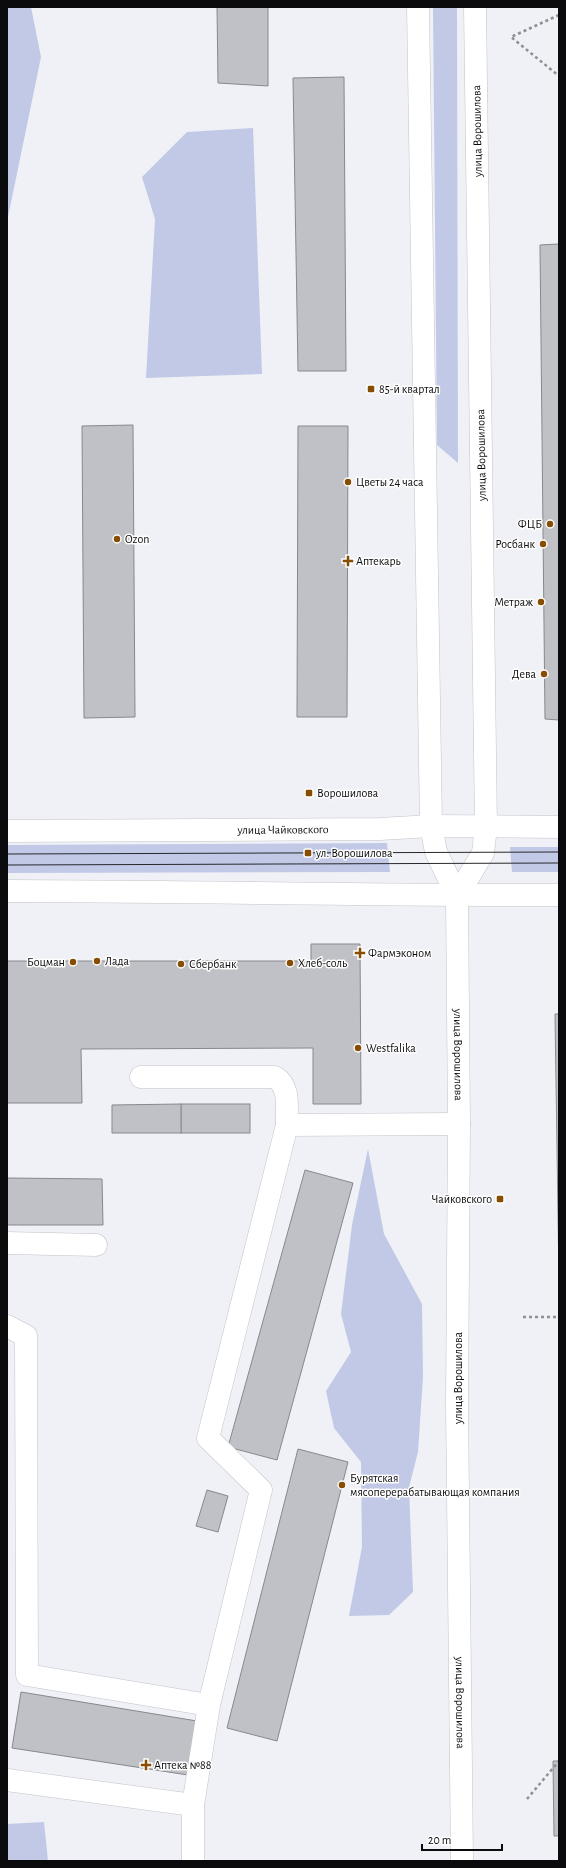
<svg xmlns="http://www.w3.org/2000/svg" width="566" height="1868" font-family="'Alegreya Sans',sans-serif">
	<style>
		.green { fill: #c1c9e7 }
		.building { fill: #c0c1c6; stroke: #87888d }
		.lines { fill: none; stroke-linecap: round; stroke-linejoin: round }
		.minor-casing { stroke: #c3c4c9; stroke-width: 23 }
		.major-casing { stroke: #c3c4c9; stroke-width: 23 }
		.path { stroke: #8f9094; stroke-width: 2.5; stroke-dasharray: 3 3; stroke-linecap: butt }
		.minor { stroke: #fff; stroke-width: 22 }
		.major { stroke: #fff; stroke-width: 22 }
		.tram { stroke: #28282a; stroke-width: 1 }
		.poi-dot { fill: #874e03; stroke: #fefefe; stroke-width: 1.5 }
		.labels { text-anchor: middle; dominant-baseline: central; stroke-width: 3; stroke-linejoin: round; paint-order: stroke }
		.street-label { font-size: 12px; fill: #0b0b0d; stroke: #fefefe }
		.poi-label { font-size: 12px; fill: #0b0b0d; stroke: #fefefe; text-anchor: start }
	</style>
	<rect width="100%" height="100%" fill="#eff1f6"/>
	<!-- green -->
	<g class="green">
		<polygon points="7,7 31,7 41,57 8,217"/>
		<polygon points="433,7 457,7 458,463 437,445"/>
		<polygon points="253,128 262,374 146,378 155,219 142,177 187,132"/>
		<polygon points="387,843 390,872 7,873 7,845"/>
		<polygon points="510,847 559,847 559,872 512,872"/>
		<polygon points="368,1149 384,1234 422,1304 423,1377 418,1452 409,1487 413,1592 389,1615 349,1616 362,1547 361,1462 334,1428 326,1391 351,1352 341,1314 352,1225"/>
		<polygon points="44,1822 48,1861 7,1861 7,1824"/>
	</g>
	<!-- building -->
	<g class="building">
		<polygon points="217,7 268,7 268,86 218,83"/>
		<polygon points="344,77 346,371 298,371 293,78"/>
		<polygon points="559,244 559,720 545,719 540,245"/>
		<polygon points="133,425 135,717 84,718 82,426"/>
		<polygon points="298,426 348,426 347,717 297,717"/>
		<polygon points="311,944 360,944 361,1104 313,1104 313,1048 81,1049 82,1103 7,1103 7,961 311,961"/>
		<polygon points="555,1014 559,1014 559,1289 559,1281"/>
		<rect x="181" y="1104" width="69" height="29"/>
		<polygon points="181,1104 181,1133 112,1133 112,1105"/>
		<polygon points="305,1170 353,1183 277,1460 228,1447"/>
		<polygon points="7,1178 102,1179 103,1225 7,1225"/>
		<polygon points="298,1449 348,1462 277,1741 227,1728"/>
		<polygon points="207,1490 228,1496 218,1532 196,1526"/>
		<polygon points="21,1692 197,1721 188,1775 12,1748"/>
		<polygon points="553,1761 559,1761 559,1836 554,1836"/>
	</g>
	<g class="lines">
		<defs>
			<g id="minor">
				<path id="s1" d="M418,7L431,826L436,852L457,896L459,1124L457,1404L462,1861"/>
				<polyline points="457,896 483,853 486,827 475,7"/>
				<path d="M141,1077H275C291,1087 286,1108 287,1125"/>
				<polyline points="7,1243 96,1245"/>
				<polyline points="7,1326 26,1336 27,1675 209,1705"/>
				<polyline points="7,1780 193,1805"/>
				<polyline points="193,1861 193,1805 209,1705 261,1490 208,1438 287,1125 459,1124"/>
			</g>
			<g id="major">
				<path id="s2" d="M7,831L380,829L431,826L559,827"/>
				<path d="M7,891C191,891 375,896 559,895"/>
			</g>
		</defs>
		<!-- minor casing -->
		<use href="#minor" class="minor-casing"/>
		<!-- major casing -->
		<use href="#major" class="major-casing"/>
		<!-- path -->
		<g class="path">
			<polyline points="559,15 511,37 559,76"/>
			<polyline points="523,1317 559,1317"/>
			<polyline points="527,1799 559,1761"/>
		</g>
		<!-- minor -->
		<use href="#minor" class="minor"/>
		<!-- major -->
		<use href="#major" class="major"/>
		<!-- tram -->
		<g class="tram">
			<polyline points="7,854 559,852"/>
			<polyline points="7,865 559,863"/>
		</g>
	</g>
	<!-- markers -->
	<g class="poi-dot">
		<rect x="367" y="385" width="8" height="8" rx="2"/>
		<circle cx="348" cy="482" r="4"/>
		<circle cx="550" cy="524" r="4"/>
		<circle cx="117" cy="539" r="4"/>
		<circle cx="543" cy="544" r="4"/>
		<path d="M346 555h4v4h4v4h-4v4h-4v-4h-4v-4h4z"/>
		<circle cx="541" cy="602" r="4"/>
		<circle cx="544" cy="674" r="4"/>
		<rect x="305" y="789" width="8" height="8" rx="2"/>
		<rect x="304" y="849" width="8" height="8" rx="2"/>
		<path d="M358 947h4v4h4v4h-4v4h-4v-4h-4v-4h4z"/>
		<circle cx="97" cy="961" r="4"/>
		<circle cx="73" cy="962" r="4"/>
		<circle cx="290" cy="963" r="4"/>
		<circle cx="181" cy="964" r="4"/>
		<circle cx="358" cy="1048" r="4"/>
		<rect x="496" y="1195" width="8" height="8" rx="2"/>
		<circle cx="342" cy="1485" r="4"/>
		<path d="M144 1759h4v4h4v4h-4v4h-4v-4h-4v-4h4z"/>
	</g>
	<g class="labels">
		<!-- street labels -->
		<g class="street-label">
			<text transform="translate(477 131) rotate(-91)">улица Ворошилова</text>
			<text transform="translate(481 455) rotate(-91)">улица Ворошилова</text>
			<text stroke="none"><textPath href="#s2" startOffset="276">улица Чайковского</textPath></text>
			<text stroke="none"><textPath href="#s1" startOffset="1053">улица Ворошилова</textPath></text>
			<text transform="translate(458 1378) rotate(-90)">улица Ворошилова</text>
			<text stroke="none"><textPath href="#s1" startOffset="1701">улица Ворошилова</textPath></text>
		</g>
		<!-- poi labels -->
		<g class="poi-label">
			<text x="379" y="389">85-й квартал</text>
			<text x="356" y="482">Цветы 24 часа</text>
			<text x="542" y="524" text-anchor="end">ФЦБ</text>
			<text x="125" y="539">Ozon</text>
			<text x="535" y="544" text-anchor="end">Росбанк</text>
			<text x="356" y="561">Аптекарь</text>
			<text x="533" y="602" text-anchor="end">Метраж</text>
			<text x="536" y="674" text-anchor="end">Дева</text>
			<text x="317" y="793">Ворошилова</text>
			<text x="316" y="853">ул. Ворошилова</text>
			<text x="368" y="953">Фармэконом</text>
			<text x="105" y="961">Лада</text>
			<text x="65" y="962" text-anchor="end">Боцман</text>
			<text x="298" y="963">Хлеб-соль</text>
			<text x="189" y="964">Сбербанк</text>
			<text x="366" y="1048">Westfalika</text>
			<text x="492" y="1199" text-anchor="end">Чайковского</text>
			<text x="350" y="1478">Бурятская<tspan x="350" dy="14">мясоперерабатывающая компания</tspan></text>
			<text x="154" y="1765">Аптека №88</text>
		</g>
	</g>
	<!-- border -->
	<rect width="566" height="1868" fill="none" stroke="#0b0b0d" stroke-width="16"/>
	<!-- scale -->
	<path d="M422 1844v6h80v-6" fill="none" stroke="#0b0b0d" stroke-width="2"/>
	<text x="428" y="1844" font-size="12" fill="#0b0b0d" stroke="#fefefe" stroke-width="3" paint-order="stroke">20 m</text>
</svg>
